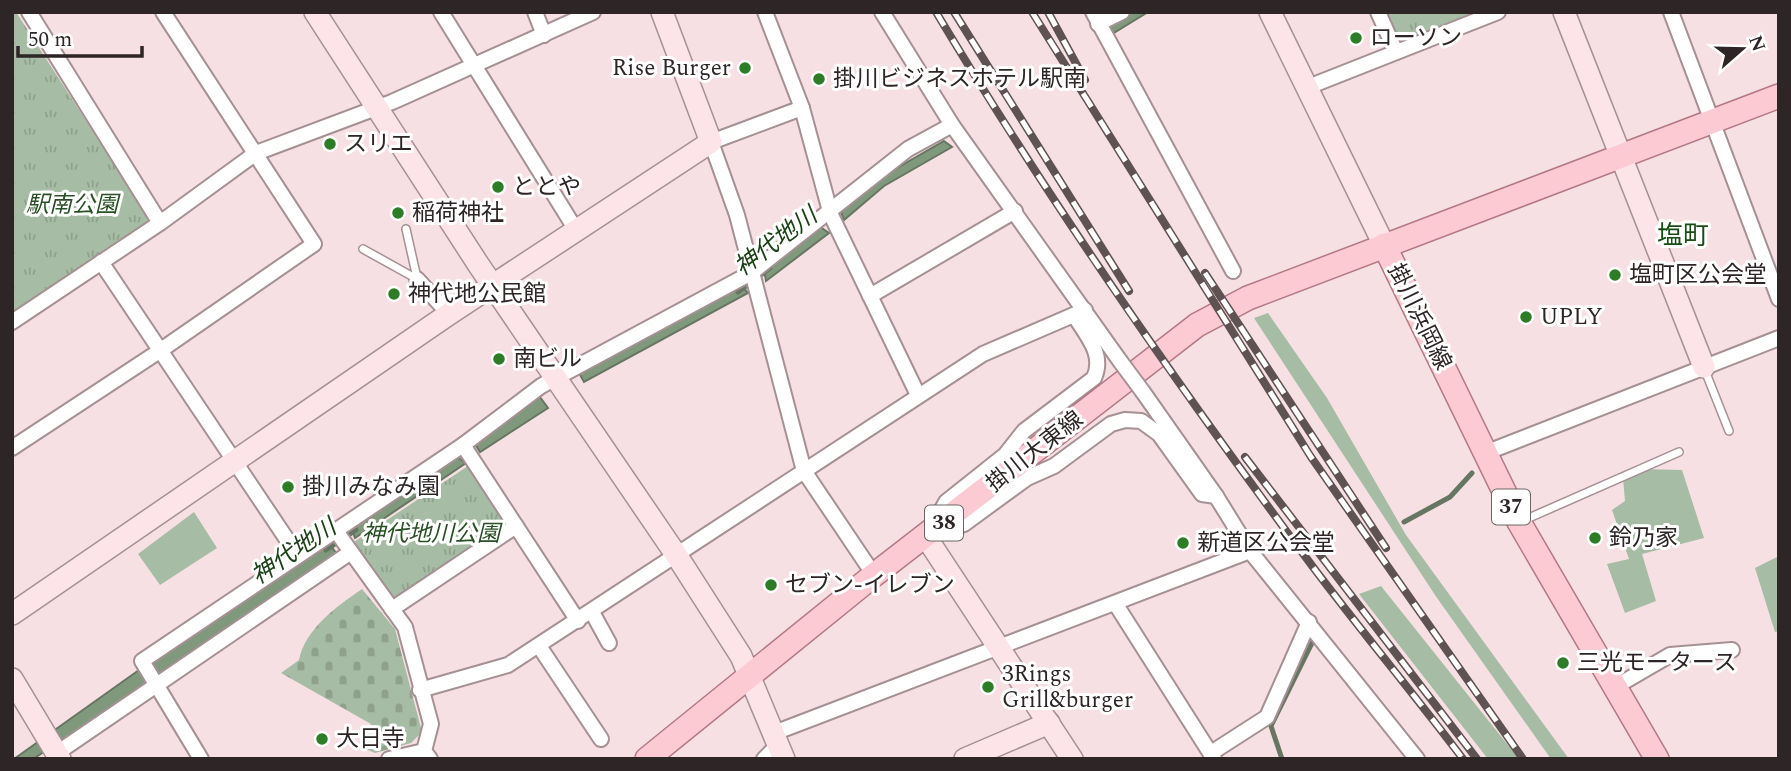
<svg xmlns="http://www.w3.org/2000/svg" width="1791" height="771" font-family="Spectral,'Noto Sans JP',serif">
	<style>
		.grass { fill: #a6bca4 }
		.cemetery { fill: url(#cemetery-stones) }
		.park { fill: url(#park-tufts) }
		.water { fill: #80997c; stroke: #677662; stroke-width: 2 }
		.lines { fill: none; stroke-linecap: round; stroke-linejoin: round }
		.stream { stroke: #677662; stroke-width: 5 }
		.lane-casing { stroke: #a59093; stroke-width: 10 }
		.street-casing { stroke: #a59093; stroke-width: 18 }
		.secondary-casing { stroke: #a59093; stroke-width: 24 }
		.primary-casing { stroke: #b27983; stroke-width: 26 }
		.lane { stroke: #fff; stroke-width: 7 }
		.street { stroke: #fff; stroke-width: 14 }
		.secondary { stroke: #fde4e9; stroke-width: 21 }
		.primary { stroke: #fbcad3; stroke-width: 23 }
		.rail-casing { stroke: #5e5253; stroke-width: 8 }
		.rail { stroke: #fff; stroke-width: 5; stroke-dasharray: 16; stroke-linecap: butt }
		.street-bridge-casing { stroke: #a59093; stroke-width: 18; stroke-linecap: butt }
		.street-bridge { stroke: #fff; stroke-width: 14 }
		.poi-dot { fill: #2d7c26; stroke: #fff; stroke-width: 2.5 }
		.labels { text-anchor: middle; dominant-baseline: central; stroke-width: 6; stroke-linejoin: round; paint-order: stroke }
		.shield { fill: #fff; stroke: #6c6667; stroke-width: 2 }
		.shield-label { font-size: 21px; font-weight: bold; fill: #2d2526 }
		.poi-label { font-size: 23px; fill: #2d2526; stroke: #fff; text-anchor: start }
		.park-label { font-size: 23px; font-style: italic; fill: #294f25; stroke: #fff }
		.street-label { font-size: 23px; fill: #2d2526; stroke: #fff }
		.water-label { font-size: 24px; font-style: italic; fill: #1b4117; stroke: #fff }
		.quarter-label { font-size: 26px; fill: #194b14; stroke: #fff }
	</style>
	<defs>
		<pattern id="cemetery-stones" width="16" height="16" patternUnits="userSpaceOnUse" patternTransform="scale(1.75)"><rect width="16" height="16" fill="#a6bca4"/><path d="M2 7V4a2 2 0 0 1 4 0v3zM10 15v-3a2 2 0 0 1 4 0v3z" fill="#8fa18d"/></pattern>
		<pattern id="park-tufts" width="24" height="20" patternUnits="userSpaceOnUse" patternTransform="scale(1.75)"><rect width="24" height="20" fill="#a6bca4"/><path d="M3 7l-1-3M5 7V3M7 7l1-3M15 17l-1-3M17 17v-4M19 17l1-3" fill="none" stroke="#8fa18d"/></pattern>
	</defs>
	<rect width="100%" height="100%" fill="#f7e0e3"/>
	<!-- grass -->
	<g class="grass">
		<polygon points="1268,313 1327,398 1406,535 1569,759 1551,759 1435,595 1254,318"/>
		<polygon points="1640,469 1682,470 1704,538 1642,554 1656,601 1625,613 1607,564 1629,559 1612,510 1625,501 1623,478"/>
		<polygon points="194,512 217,548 160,585 138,554"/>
		<polygon points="1779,556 1779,631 1775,632 1755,568"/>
		<polygon points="1381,586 1519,759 1488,759 1359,594"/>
	</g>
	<!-- cemetery -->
	<path class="cemetery" d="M362,589L395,629L422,732L411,743L375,753L359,746L371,724L281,673L299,660C305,629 337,606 362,589Z"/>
	<!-- park -->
	<g class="park">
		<polygon points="12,12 16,12 148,217 146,227 12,312"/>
		<polygon points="1385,12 1474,12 1405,41 1397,39"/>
		<polygon points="468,466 505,520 504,528 400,598 392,597 354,542"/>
	</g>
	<!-- water -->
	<g class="water">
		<polygon points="1131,12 1148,12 1112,34 1108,25"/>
		<polygon points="944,141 952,147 884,186 844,220 840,209 878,179"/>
		<polygon points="819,226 829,233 766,281 764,269"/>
		<polygon points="741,285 748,293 584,382 579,373"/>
		<polygon points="540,397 548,408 480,452 475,444"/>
		<polygon points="457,457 466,463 355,538 351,527"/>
		<polygon points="329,543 336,553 67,737 33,759 14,759 139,670"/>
	</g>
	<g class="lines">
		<!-- stream -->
		<g class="stream">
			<polyline points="738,292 770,268"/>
			<polyline points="1404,522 1450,497 1472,473"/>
			<polyline points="326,550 356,530"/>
			<polyline points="1282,759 1271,726 1316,635"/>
		</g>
		<defs>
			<g id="lane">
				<polyline points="406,229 417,278"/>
				<polyline points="363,249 417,279"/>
				<polyline points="1704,368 1729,431"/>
				<polyline points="1522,521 1679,452"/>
			</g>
			<g id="street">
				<polyline points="29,12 160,223"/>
				<polyline points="441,12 576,230"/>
				<polyline points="535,12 544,35"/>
				<polyline points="765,12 802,108 831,215 918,395"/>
				<polyline points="882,12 952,125 1120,361"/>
				<polyline points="1093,12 1233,271"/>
				<polyline points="1378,12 1396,52"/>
				<polyline points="1671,12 1779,299"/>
				<polyline points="1098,24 1122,12"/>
				<polyline points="1308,87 1498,12"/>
				<polyline points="802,108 711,142 737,215 804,471 874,575"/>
				<polyline points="101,262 298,556"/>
				<polyline points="417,279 449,314"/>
				<polyline points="870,296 1015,211"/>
				<polyline points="12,322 160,223 256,153 392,102 593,12"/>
				<polyline points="1143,392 1216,496 1250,551 1417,759"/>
				<polyline points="463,445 578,621"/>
				<polyline points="12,448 161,350 314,244 163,12"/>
				<polyline points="1485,453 1779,338"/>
				<path d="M934,524L946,502L1005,455L1024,431L1094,378C1105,354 1086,335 1074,315"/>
				<polyline points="336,531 405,627 431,724 424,751"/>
				<polyline points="938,533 964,524 1027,478 1054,466 1111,424 1125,420 1141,421 1159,434 1202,494 1216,496"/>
				<polyline points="1115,603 1214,759"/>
				<polyline points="392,609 516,526"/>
				<polyline points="592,612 609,643"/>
				<polyline points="539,646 601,739"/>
				<polyline points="1615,687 1670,655 1732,650"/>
				<polyline points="420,690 508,665 983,354 1085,310"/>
				<polyline points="774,733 1250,551"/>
				<polyline points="57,753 351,552"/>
				<polyline points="1211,753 1267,717 1309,622"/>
				<polyline points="201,759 142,661 463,445 541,386 751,273 908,149 952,125"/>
				<polyline points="389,759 424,751 430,759"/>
				<polyline points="764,759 778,745"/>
			</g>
			<g id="secondary">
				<polyline points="315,12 478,264 677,556 741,656 784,759"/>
				<polyline points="1270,12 1384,245"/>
				<polyline points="1564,12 1704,367"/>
				<polyline points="926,537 1072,759"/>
				<polyline points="12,614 449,314 711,142 662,12"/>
				<polyline points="12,679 60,759"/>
				<polyline points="965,759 1049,723"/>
			</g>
			<g id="primary">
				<polyline points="1384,245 1519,522 1657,759"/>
				<polyline points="647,759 874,575 1197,325 1248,298 1779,96"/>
			</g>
		</defs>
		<!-- lane casing -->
		<use href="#lane" class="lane-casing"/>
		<!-- street casing -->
		<use href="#street" class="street-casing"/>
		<!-- secondary casing -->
		<use href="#secondary" class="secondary-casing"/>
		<!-- primary casing -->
		<use href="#primary" class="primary-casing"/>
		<!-- lane -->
		<use href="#lane" class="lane"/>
		<!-- street -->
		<use href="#street" class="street"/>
		<!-- secondary -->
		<use href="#secondary" class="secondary"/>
		<!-- primary -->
		<use href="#primary" class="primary"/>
		<defs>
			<g id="rail">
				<path d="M936,12C1051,204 1180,389 1313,567C1362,632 1414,694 1463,759"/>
				<polyline points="954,12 1129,291"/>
				<polyline points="1032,12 1311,457 1523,759"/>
				<polyline points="1048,12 1085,80"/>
				<polyline points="1205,273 1386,548"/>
				<polyline points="1245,457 1477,759"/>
			</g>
		</defs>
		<!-- rail casing -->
		<use href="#rail" class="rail-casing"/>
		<!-- rail -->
		<use href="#rail" class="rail"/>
		<defs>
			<polyline id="street-bridge" points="1120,361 1143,392"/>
		</defs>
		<!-- street-bridge casing -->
		<use href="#street-bridge" class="street-bridge-casing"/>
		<!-- street-bridge -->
		<use href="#street-bridge" class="street-bridge"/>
	</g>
	<!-- markers -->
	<g class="poi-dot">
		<circle cx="1356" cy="38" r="7"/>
		<circle cx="745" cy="68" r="7"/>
		<circle cx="819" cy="79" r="7"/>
		<circle cx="330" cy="144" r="7"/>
		<circle cx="498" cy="187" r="7"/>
		<circle cx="398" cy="213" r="7"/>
		<circle cx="1615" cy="275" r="7"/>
		<circle cx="394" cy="294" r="7"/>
		<circle cx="1526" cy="317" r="7"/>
		<circle cx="499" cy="359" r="7"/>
		<circle cx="288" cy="487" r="7"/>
		<circle cx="1595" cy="538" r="7"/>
		<circle cx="1183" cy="543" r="7"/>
		<circle cx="771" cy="585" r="7"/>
		<circle cx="1563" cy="663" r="7"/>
		<circle cx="988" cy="687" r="7"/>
		<circle cx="322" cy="739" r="7"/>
	</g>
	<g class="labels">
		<!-- shield labels -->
		<g class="shield">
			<rect x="1492" y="489.5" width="38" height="35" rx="5"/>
			<rect x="925" y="505.5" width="38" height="35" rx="5"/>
		</g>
		<g class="shield-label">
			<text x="1511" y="507">37</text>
			<text x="944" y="523">38</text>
		</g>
		<!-- poi labels -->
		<g class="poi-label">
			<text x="1370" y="38">ローソン</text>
			<text x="731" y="68" text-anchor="end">Rise Burger</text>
			<text x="833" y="79">掛川ビジネスホテル駅南</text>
			<text x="344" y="144">スリエ</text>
			<text x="512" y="187">ととや</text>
			<text x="412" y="213">稲荷神社</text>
			<text x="1629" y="275">塩町区公会堂</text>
			<text x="408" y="294">神代地公民館</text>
			<text x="1540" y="317">UPLY</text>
			<text x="513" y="359">南ビル</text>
			<text x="302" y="487">掛川みなみ園</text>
			<text x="1609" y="538">鈴乃家</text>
			<text x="1197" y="543">新道区公会堂</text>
			<text x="785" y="585">セブン-イレブン</text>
			<text x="1577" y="663">三光モータース</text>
			<text x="1002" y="674">3Rings<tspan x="1002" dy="26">Grill&amp;burger</tspan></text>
			<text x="336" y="739">大日寺</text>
		</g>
		<!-- park labels -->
		<g class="park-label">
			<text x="72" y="205">駅南公園</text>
			<text x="431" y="534">神代地川公園</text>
		</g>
		<!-- street labels -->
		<g class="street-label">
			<text transform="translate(1419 317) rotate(64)">掛川浜岡線</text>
			<text transform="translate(1035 452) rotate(-38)">掛川大東線</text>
		</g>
		<!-- water labels -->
		<g class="water-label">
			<text transform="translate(776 242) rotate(-37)">神代地川</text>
			<text transform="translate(294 552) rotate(-34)">神代地川</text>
		</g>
		<!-- quarter labels -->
		<g class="quarter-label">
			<text x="1683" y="236">塩町</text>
		</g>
	</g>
	<!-- border -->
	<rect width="1791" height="771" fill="none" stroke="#2d2526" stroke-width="28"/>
	<!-- north arrow -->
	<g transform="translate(1742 49) rotate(70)" stroke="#ffffff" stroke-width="5" paint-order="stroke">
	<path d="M0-5L12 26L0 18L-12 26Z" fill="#2d2526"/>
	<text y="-10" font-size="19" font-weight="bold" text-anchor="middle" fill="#2d2526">N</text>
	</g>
	<!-- scale -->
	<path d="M18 46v10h124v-10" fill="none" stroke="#2d2526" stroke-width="3.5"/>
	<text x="28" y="46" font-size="21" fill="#2d2526" stroke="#ffffff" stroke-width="5" paint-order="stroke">50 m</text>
</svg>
